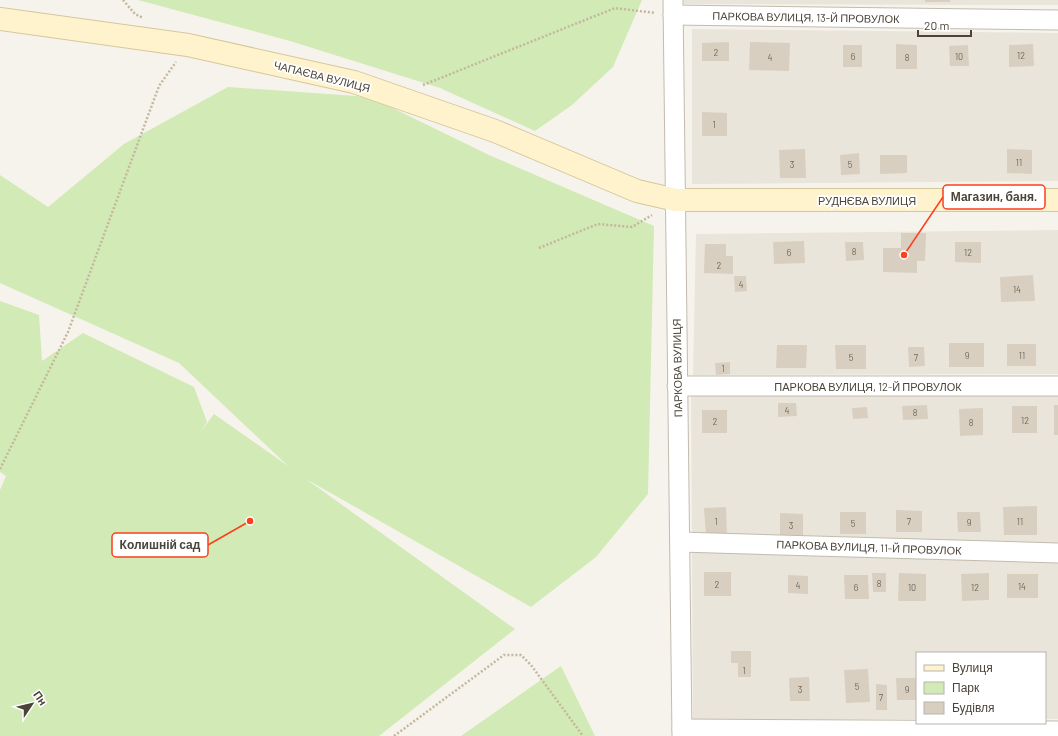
<svg xmlns="http://www.w3.org/2000/svg" width="1058" height="736" font-family="Barlow,sans-serif">
	<style>
		.residential { fill: #eae5da }
		.green { fill: #d2eab5 }
		.building { fill: #d8cfc1 }
		.lines { fill: none; stroke-linecap: round; stroke-linejoin: round }
		.street-casing { stroke: #c2bbae; stroke-width: 21 }
		.secondary-casing { stroke: #d6c79b; stroke-width: 24 }
		.path { stroke: #c4b79f; stroke-width: 2.5; stroke-dasharray: 2 2; stroke-linecap: butt }
		.street { stroke: #fff; stroke-width: 19 }
		.secondary { stroke: #fff3cd; stroke-width: 22 }
		.labels { text-anchor: middle; dominant-baseline: central; stroke-width: 3.5; stroke-linejoin: round; paint-order: stroke }
		.number-label { font-size: 9px; fill: #6e675b }
		.street-label { font-size: 11px; fill: #4b4439; stroke: #fff }
		.leader { fill: none; stroke: #fc3f1d; stroke-width: 1.5 }
		.callout-dot { fill: #fc3f1d; stroke: #fff; stroke-width: 1.5 }
		.callout { fill: #fff; stroke: #fc3f1d; stroke-width: 1.5 }
		.callout-label { font-size: 12px; text-anchor: middle; font-weight: bold; fill: #4b4439 }
	</style>
	<rect width="100%" height="100%" fill="#f6f3ec"/>
	<!-- residential -->
	<g class="residential">
		<polygon points="684,0 1058,0 1058,5 684,4"/>
		<polygon points="692,29 1058,33 1058,181 692,184"/>
		<polygon points="1058,230 1058,374 693,375 696,234"/>
		<polygon points="1058,394 1058,719 1045,719 1045,653 917,653 917,719 693,720 691,396"/>
	</g>
	<!-- green -->
	<g class="green">
		<polygon points="138,0 642,0 613,67 572,105 535,131 440,88 290,41"/>
		<polygon points="228,87 370,97 489,155 654,226 648,494 596,557 531,607 306,479 515,629 379,736 0,736 0,490 6,476 0,472 0,301 39,315 42,361 83,333 194,387 207,422 200,433 214,414 288,466 179,363 0,283 0,175 48,207 124,144"/>
		<polygon points="561,666 595,736 461,736"/>
	</g>
	<!-- building -->
	<g class="building">
		<rect x="925" y="0" width="25" height="2"/>
		<polygon points="729,42 729,61 702,61 702,43"/>
		<polygon points="750,42 790,43 789,71 749,70"/>
		<polygon points="896,44 917,45 917,69 896,69"/>
		<polygon points="1033,44 1034,66 1009,67 1009,45"/>
		<rect x="843" y="45" width="19" height="22"/>
		<polygon points="968,45 969,66 950,66 949,46"/>
		<polygon points="702,112 727,113 727,136 702,136"/>
		<polygon points="805,149 806,178 780,178 779,150"/>
		<polygon points="1007,149 1032,150 1032,174 1007,173"/>
		<polygon points="859,153 860,174 841,175 840,155"/>
		<polygon points="880,155 907,155 907,173 880,174"/>
		<polygon points="901,233 926,233 925,261 917,261 917,273 883,272 883,248 901,248"/>
		<polygon points="804,241 805,263 774,264 773,242"/>
		<polygon points="845,242 863,242 864,260 846,261"/>
		<polygon points="955,242 981,242 981,263 955,262"/>
		<polygon points="705,244 726,244 726,256 733,256 733,274 704,273"/>
		<polygon points="1033,275 1035,301 1001,302 1000,277"/>
		<polygon points="734,276 746,276 747,291 735,292"/>
		<rect x="949" y="343" width="35" height="24"/>
		<rect x="1007" y="344" width="29" height="22"/>
		<polygon points="777,345 807,345 806,368 776,368"/>
		<polygon points="835,345 866,345 866,369 836,369"/>
		<polygon points="908,347 924,347 925,366 909,367"/>
		<polygon points="730,362 730,374 716,375 715,363"/>
		<polygon points="778,403 796,403 797,416 778,417"/>
		<polygon points="927,405 928,419 903,420 902,406"/>
		<rect x="1054" y="405" width="4" height="30"/>
		<rect x="1012" y="406" width="25" height="27"/>
		<polygon points="867,407 868,418 853,419 852,408"/>
		<polygon points="983,408 983,435 960,436 959,409"/>
		<rect x="702" y="410" width="25" height="23"/>
		<polygon points="1037,506 1037,535 1004,535 1003,507"/>
		<polygon points="726,507 727,534 706,535 704,508"/>
		<polygon points="896,510 922,511 922,532 896,532"/>
		<rect x="840" y="512" width="26" height="22"/>
		<polygon points="957,512 980,512 981,532 958,532"/>
		<polygon points="780,513 803,514 803,536 780,536"/>
		<rect x="704" y="572" width="27" height="24"/>
		<polygon points="872,573 886,573 886,592 873,592"/>
		<polygon points="899,573 926,574 926,601 898,601"/>
		<polygon points="989,573 989,600 962,601 961,574"/>
		<rect x="1007" y="574" width="31" height="24"/>
		<polygon points="788,575 808,576 808,594 788,593"/>
		<polygon points="844,575 868,575 869,599 845,599"/>
		<polygon points="731,651 751,651 751,677 738,677 738,663 731,663"/>
		<polygon points="868,669 870,702 846,703 844,670"/>
		<polygon points="809,677 810,701 790,701 789,678"/>
		<polygon points="896,678 917,678 917,700 897,700"/>
		<polygon points="876,684 887,685 887,710 876,710"/>
	</g>
	<g class="lines">
		<defs>
			<g id="street">
				<polyline points="673,0 682,736"/>
				<polyline points="673,15 1058,20"/>
				<polyline points="677,386 1058,386"/>
				<polyline points="680,542 1058,553"/>
				<polyline points="682,729 1058,731"/>
			</g>
			<polyline id="secondary" points="0,19 188,45 354,82 495,131 637,191 676,200 1058,200"/>
		</defs>
		<!-- street casing -->
		<use href="#street" class="street-casing"/>
		<!-- secondary casing -->
		<use href="#secondary" class="secondary-casing"/>
		<!-- path -->
		<g class="path">
			<polyline points="123,0 135,14 143,18"/>
			<polyline points="423,85 615,8 655,13"/>
			<polyline points="539,248 598,224 632,227 652,215"/>
			<polyline points="0,469 68,332 159,86 176,62"/>
			<polyline points="394,736 504,655 521,655 531,665 583,736"/>
		</g>
		<!-- street -->
		<use href="#street" class="street"/>
		<!-- secondary -->
		<use href="#secondary" class="secondary"/>
	</g>
	<g class="labels">
		<!-- number labels -->
		<g class="number-label">
			<text x="716" y="52">2</text>
			<text x="1021" y="55">12</text>
			<text x="853" y="56">6</text>
			<text x="959" y="56">10</text>
			<text x="770" y="57">4</text>
			<text x="907" y="57">8</text>
			<text x="714" y="124">1</text>
			<text x="1019" y="162">11</text>
			<text x="792" y="164">3</text>
			<text x="850" y="164">5</text>
			<text x="854" y="251">8</text>
			<text x="789" y="252">6</text>
			<text x="968" y="252">12</text>
			<text x="719" y="265">2</text>
			<text x="741" y="284">4</text>
			<text x="1017" y="289">14</text>
			<text x="967" y="355">9</text>
			<text x="1022" y="355">11</text>
			<text x="851" y="357">5</text>
			<text x="916" y="357">7</text>
			<text x="723" y="368">1</text>
			<text x="787" y="410">4</text>
			<text x="915" y="412">8</text>
			<text x="1025" y="420">12</text>
			<text x="715" y="421">2</text>
			<text x="971" y="422">8</text>
			<text x="716" y="521">1</text>
			<text x="909" y="521">7</text>
			<text x="1020" y="521">11</text>
			<text x="969" y="522">9</text>
			<text x="853" y="523">5</text>
			<text x="791" y="525">3</text>
			<text x="879" y="583">8</text>
			<text x="717" y="584">2</text>
			<text x="798" y="585">4</text>
			<text x="1022" y="586">14</text>
			<text x="856" y="587">6</text>
			<text x="912" y="587">10</text>
			<text x="975" y="587">12</text>
			<text x="744" y="670">1</text>
			<text x="857" y="686">5</text>
			<text x="800" y="689">3</text>
			<text x="907" y="689">9</text>
			<text x="881" y="697">7</text>
		</g>
		<!-- street labels -->
		<g class="street-label">
			<text transform="translate(806 17) rotate(1)">ПАРКОВА ВУЛИЦЯ, 13-Й ПРОВУЛОК</text>
			<text transform="translate(322 76) rotate(14)">ЧАПАЄВА ВУЛИЦЯ</text>
			<text x="867" y="200">РУДНЄВА ВУЛИЦЯ</text>
			<text transform="translate(677 368) rotate(-91)">ПАРКОВА ВУЛИЦЯ</text>
			<text x="868" y="386">ПАРКОВА ВУЛИЦЯ, 12-Й ПРОВУЛОК</text>
			<text transform="translate(869 547) rotate(2)">ПАРКОВА ВУЛИЦЯ, 11-Й ПРОВУЛОК</text>
		</g>
	</g>
	<!-- callouts -->
	<path class="leader" d="M904 255L943 197M250 521L208 545"/>
	<g class="callout-dot">
		<circle cx="904" cy="255" r="4"/>
		<circle cx="250" cy="521" r="4"/>
	</g>
	<g class="callout">
		<rect x="943" y="185" width="102" height="24" rx="4"/>
		<rect x="112" y="533" width="96" height="24" rx="4"/>
	</g>
	<g class="callout-label">
		<text x="994" y="201">Магазин, баня.</text>
		<text x="160" y="549">Колишній сад</text>
	</g>
	<!-- legend -->
	<rect x="916" y="652" width="130" height="72" fill="#ffffff" stroke="#b7b4b0"/>
	<rect x="924" y="665" width="20" height="6" fill="#fff3cd" stroke="#b7b4b0"/>
	<text x="952" y="672" font-size="12" fill="#4b4439">Вулиця</text>
	<rect x="924" y="682" width="20" height="12" fill="#d2eab5" stroke="#b7b4b0"/>
	<text x="952" y="692" font-size="12" fill="#4b4439">Парк</text>
	<rect x="924" y="702" width="20" height="12" fill="#d8cfc1" stroke="#b7b4b0"/>
	<text x="952" y="712" font-size="12" fill="#4b4439">Будівля</text>
	<!-- north arrow -->
	<g transform="translate(32 704) rotate(55)" stroke="#ffffff" stroke-width="3" paint-order="stroke">
	<path d="M0-3L7 15L0 10L-7 15Z" fill="#4b4439"/>
	<text y="-6" font-size="11" font-weight="bold" text-anchor="middle" fill="#4b4439">Пн</text>
	</g>
	<!-- scale -->
	<path d="M918 30v6h53v-6" fill="none" stroke="#4b4439" stroke-width="2"/>
	<text x="924" y="30" font-size="12" fill="#4b4439" stroke="#ffffff" stroke-width="3" paint-order="stroke">20 m</text>
</svg>
